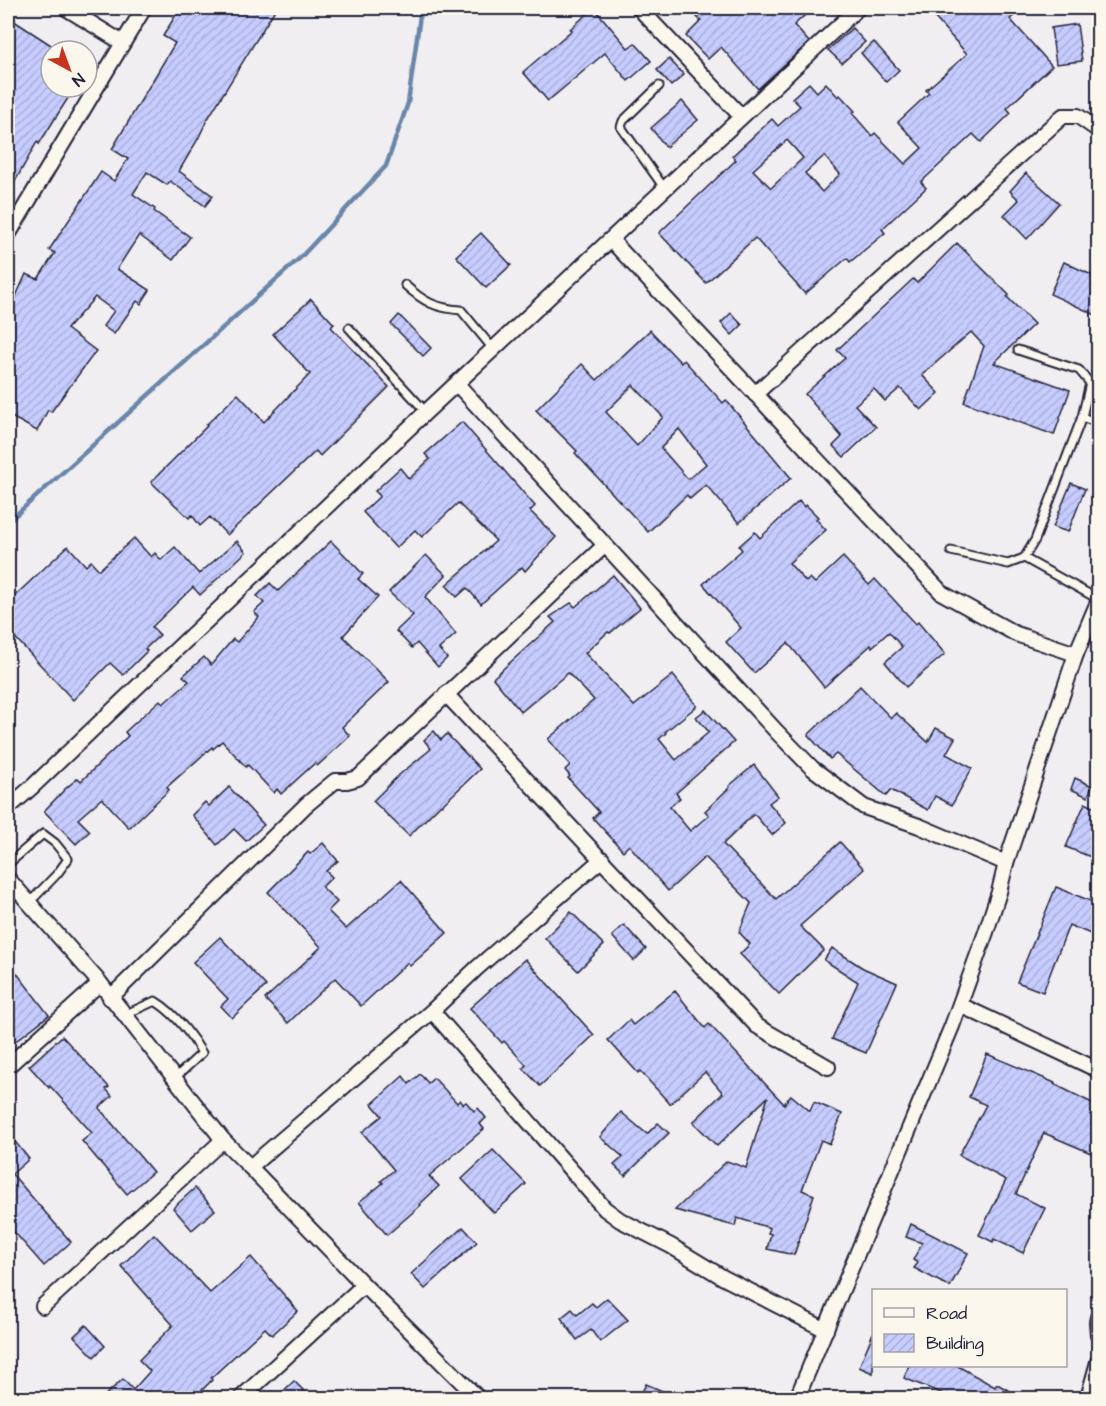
<svg xmlns="http://www.w3.org/2000/svg" width="1106" height="1406" font-family="'Architects Daughter',sans-serif">
	<style>
		.lines { fill: none; stroke-linecap: round; stroke-linejoin: round }
		.stream { stroke: #6986aa; stroke-width: 4.5 }
		.building { fill: url(#building-hatch); stroke: #22223b; stroke-width: 1.5; fill-rule: evenodd }
		.lane-casing { stroke: #22223b; stroke-width: 11 }
		.street-casing { stroke: #22223b; stroke-width: 18 }
		.lane { stroke: #fbf7ec; stroke-width: 7 }
		.street { stroke: #fbf7ec; stroke-width: 14 }
	</style>
	<defs>
		<pattern id="building-hatch" width="6" height="6" patternUnits="userSpaceOnUse" patternTransform="scale(1.5)"><rect width="6" height="6" fill="#c6ccfe"/><path d="M-1 1l2-2M0 6l6-6M5 7l2-2" fill="none" stroke="#aaafdb"/></pattern>
	</defs>
	<rect width="100%" height="100%" fill="#f0eef0"/>
	<filter id="ink" filterUnits="userSpaceOnUse"><feTurbulence type="fractalNoise" baseFrequency=".0167" numOctaves="2"/><feDisplacementMap in="SourceGraphic" scale="12" xChannelSelector="R" yChannelSelector="G"/><feConvolveMatrix kernelMatrix="1 2 1 2 8 2 1 2 1" color-interpolation-filters="sRGB"/></filter>
	<g filter="url(#ink)">
		<g class="lines">
			<!-- stream -->
			<polyline class="stream" points="8,522 301,257 386,166 408,103 421,8"/>
		</g>
		<!-- building -->
		<g class="building">
			<polygon points="180,8 276,8 207,120 198,139 179,171 213,196 205,206 170,181 167,185 147,172 133,194 155,209 154,211 190,237 173,260 139,235 117,269 150,290 141,304 137,301 114,334 103,326 114,311 95,297 67,329 96,351 51,412 48,410 37,431 8,415 8,314 26,274 38,279 55,253 49,250 101,172 114,181 128,159 112,149 175,43 163,36"/>
			<polygon points="594,8 628,48 635,43 651,61 628,81 605,53 548,101 523,72 572,30 570,29"/>
			<polygon points="706,8 813,8 794,25 809,42 758,89 721,47 708,59 686,36 701,21 697,17"/>
			<path d="M926,8H1023L1010,19L1052,66L1007,108L1011,113L981,142L973,134L921,182L926,188L882,229L885,233L850,262L847,258L805,294L755,238L706,283L659,233L736,160L732,156L772,119L778,126L800,106L792,98L809,83L817,92L826,83L838,97L840,95L855,111L852,113L872,136L875,133L905,164L922,148L898,122L929,93L926,90L967,54ZM787,140L803,158L771,188L753,170ZM824,156L840,174L822,192L805,173Z"/>
			<polygon points="8,17 51,45 51,87 75,87 39,144 37,142 8,194"/>
			<polygon points="1077,24 1082,61 1056,64 1051,28"/>
			<polygon points="852,28 865,42 842,63 828,50"/>
			<polygon points="874,42 899,70 886,82 861,53"/>
			<polygon points="669,59 684,75 671,86 657,70"/>
			<polygon points="682,101 698,120 666,147 651,128"/>
			<polygon points="1026,173 1059,203 1027,239 1004,215 1019,200 1010,191"/>
			<polygon points="481,233 511,265 486,288 456,256"/>
			<polygon points="957,243 1009,295 1007,297 1034,324 994,363 1070,390 1054,435 964,402 984,346 971,332 922,375 939,393 921,410 900,388 885,401 874,389 855,405 876,427 844,457 833,446 842,437 805,394 845,358 837,350 913,279 917,283"/>
			<polygon points="1064,262 1098,278 1098,316 1050,294"/>
			<polygon points="311,299 334,324 331,327 389,387 320,456 316,451 227,535 210,517 200,526 192,515 189,518 151,482 207,426 206,425 238,394 264,422 310,374 273,334"/>
			<polygon points="731,313 742,325 732,335 721,323"/>
			<polygon points="399,315 431,348 423,356 391,324"/>
			<path d="M650,330L681,363L684,360L723,403L726,400L791,478L739,523L706,485L690,499L687,495L648,532L575,453L577,451L536,410L582,364L597,380ZM633,385L663,417L637,446L606,412ZM679,429L706,464L688,479L661,448Z"/>
			<polygon points="462,422 535,506 530,511 556,537 525,571 522,567 481,604 467,588 457,597 446,585 496,541 458,503 422,537 415,530 396,548 363,512 380,496 375,491 400,468 409,479 430,459 425,454"/>
			<polygon points="1071,483 1085,489 1068,532 1053,527"/>
			<polygon points="799,501 804,507 806,505 818,517 816,519 826,530 789,563 806,582 810,578 815,583 843,557 869,585 875,579 916,624 918,622 945,654 906,687 885,662 902,647 889,632 872,647 871,645 824,687 788,643 754,673 726,642 741,628 703,584 742,550 739,546 755,532 760,538"/>
			<polygon points="134,538 151,557 155,553 161,560 175,547 199,574 237,541 246,552 200,595 193,587 152,627 160,635 145,649 147,651 123,675 110,663 73,700 8,630 8,602 68,546 86,566 91,561 99,570"/>
			<polygon points="331,541 363,574 358,579 378,597 343,636 389,682 342,727 350,736 317,766 315,763 281,794 277,789 274,793 248,765 246,767 222,741 213,749 212,747 167,787 169,790 129,828 102,798 78,819 90,831 76,844 44,811 65,789 78,778 81,781 128,736 125,732 160,700 163,704 189,681 183,676 204,657 211,665 233,639 237,642 259,617 254,612 264,603 257,596 270,583 278,591"/>
			<polygon points="426,555 446,575 425,597 456,634 439,649 447,658 438,667 417,643 412,648 396,631 413,615 389,592"/>
			<polygon points="613,575 640,608 610,633 608,632 585,653 634,706 673,675 697,706 665,732 666,733 659,739 676,760 709,732 696,717 705,710 734,742 676,793 680,798 670,807 690,831 709,815 705,811 730,787 729,786 754,765 778,796 769,803 786,823 772,835 755,815 753,815 723,844 776,899 840,842 864,869 800,926 824,950 779,994 740,954 750,944 739,932 751,903 705,857 668,891 629,845 623,851 593,818 599,812 568,778 570,776 565,770 570,765 548,739 594,700 568,673 521,712 493,678 555,622 550,617 571,603 575,607"/>
			<polygon points="860,686 891,718 896,713 928,742 936,728 955,738 946,754 972,768 952,805 935,796 928,810 891,790 886,796 836,754 830,759 808,735"/>
			<polygon points="434,731 441,740 447,734 480,769 442,805 441,804 409,836 373,801 399,775 431,749 424,740"/>
			<polygon points="1075,778 1092,786 1088,797 1071,789"/>
			<polygon points="229,787 264,825 246,841 234,829 217,845 192,815 205,802 209,806"/>
			<polygon points="1085,803 1098,809 1098,860 1066,847"/>
			<polygon points="323,843 338,861 326,871 332,877 322,887 337,902 328,911 346,929 401,880 447,933 410,966 407,963 361,1006 335,978 288,1023 265,999 321,947 268,892 308,852 310,854"/>
			<polygon points="1056,887 1098,904 1098,922 1093,935 1069,925 1043,992 1017,982"/>
			<polygon points="571,912 604,945 578,971 545,938"/>
			<polygon points="624,925 646,949 634,961 612,936"/>
			<polygon points="220,937 266,986 232,1018 221,1006 228,999 193,962"/>
			<polygon points="832,948 863,968 897,983 866,1053 832,1039 858,982 824,960"/>
			<polygon points="525,959 594,1035 540,1086 523,1068 526,1065 504,1041 502,1043 470,1008"/>
			<polygon points="16,972 49,1015 8,1047 8,979"/>
			<polygon points="675,991 705,1028 709,1024 784,1104 791,1095 810,1111 814,1102 842,1114 830,1144 821,1140 802,1190 814,1195 794,1255 767,1249 771,1234 768,1233 770,1228 737,1218 735,1226 675,1210 727,1161 746,1168 768,1097 717,1146 693,1122 723,1093 705,1072 670,1104 640,1071 638,1073 608,1040 629,1020 633,1025"/>
			<polygon points="62,1036 109,1087 106,1089 112,1096 99,1108 153,1172 127,1194 82,1141 92,1133 50,1086 49,1088 29,1066"/>
			<polygon points="987,1054 1055,1083 1054,1084 1098,1106 1098,1156 1044,1133 1016,1194 1045,1208 1023,1253 994,1239 993,1242 979,1235 1006,1180 959,1155 986,1105 969,1097"/>
			<polygon points="420,1074 428,1083 434,1078 457,1103 460,1100 463,1104 466,1102 474,1111 478,1108 486,1118 480,1124 484,1129 429,1176 439,1186 420,1204 421,1205 387,1235 359,1202 383,1183 381,1181 394,1170 362,1132 382,1116 372,1104 403,1076 409,1084"/>
			<polygon points="621,1112 647,1134 658,1123 669,1133 625,1176 614,1165 623,1157 600,1137"/>
			<polygon points="8,1133 29,1159 12,1174 71,1242 44,1266 8,1225"/>
			<polygon points="493,1150 526,1184 494,1213 462,1179"/>
			<polygon points="195,1188 215,1210 192,1230 173,1208"/>
			<polygon points="911,1224 968,1253 950,1287 914,1268 918,1263 913,1260 922,1243 906,1237"/>
			<polygon points="463,1227 477,1242 425,1289 411,1274"/>
			<polygon points="154,1234 210,1293 251,1257 298,1311 272,1335 265,1328 211,1378 212,1380 194,1398 102,1398 123,1379 133,1390 150,1371 139,1360 173,1325 121,1266"/>
			<polygon points="607,1298 628,1320 600,1342 591,1330 577,1340 561,1318 572,1309 577,1315 592,1303 596,1307"/>
			<polygon points="86,1325 105,1346 94,1357 74,1336"/>
			<polygon points="873,1333 873,1373 859,1367"/>
			<polygon points="909,1365 956,1365 995,1387 997,1384 1023,1398 944,1398 946,1395 904,1378"/>
			<polygon points="294,1381 311,1398 276,1398"/>
			<polygon points="646,1384 679,1398 639,1398"/>
		</g>
		<g class="lines">
			<defs>
				<g id="lane">
					<polyline points="659,86 623,121 621,127 665,189"/>
					<path d="M405,285C424,302 435,308 461,310L494,350"/>
					<polyline points="349,328 426,412"/>
					<polyline points="1082,417 1098,423"/>
					<polyline points="951,551 1008,564 1024,558 1035,540 1082,417 1090,383 1079,370 1018,350"/>
					<polyline points="1024,558 1098,599"/>
					<polyline points="8,864 43,834 55,843 68,859 57,874 29,903"/>
					<path d="M124,1015L155,1001C175,1013 190,1033 202,1053L175,1078"/>
				</g>
				<g id="street">
					<polyline points="66,8 123,43"/>
					<polyline points="639,8 741,116"/>
					<polyline points="8,235 144,8"/>
					<polyline points="611,240 942,593 1016,634 1076,654"/>
					<polyline points="457,384 777,732 812,768 864,807 919,826 1006,863"/>
					<polyline points="755,394 1063,116 1078,116 1098,130"/>
					<polyline points="446,694 757,1026 828,1067"/>
					<polyline points="8,808 32,787 426,412 858,8"/>
					<polyline points="8,879 100,983 223,1140 250,1167 432,1011 477,968 602,859"/>
					<polyline points="110,998 306,805 335,781 347,781 358,778 605,545"/>
					<polyline points="960,1005 1098,1070"/>
					<polyline points="432,1011 605,1209 620,1220 671,1246 724,1278 826,1330"/>
					<polyline points="8,1066 100,983"/>
					<polyline points="250,1167 364,1285 478,1398"/>
					<polyline points="43,1306 223,1140"/>
					<polyline points="1098,1317 1097,1322 1098,1335"/>
					<polyline points="241,1398 364,1285"/>
					<polyline points="797,1398 952,1026 986,932 999,892 1006,863 1076,654 1098,602"/>
					<polyline points="1088,1398 1098,1362"/>
				</g>
			</defs>
			<!-- lane casing -->
			<use href="#lane" class="lane-casing"/>
			<!-- street casing -->
			<use href="#street" class="street-casing"/>
			<!-- lane -->
			<use href="#lane" class="lane"/>
			<!-- street -->
			<use href="#street" class="street"/>
		</g>
	</g>
	<!-- margin -->
	<rect width="1106" height="1406" fill="none" stroke="#fbf7ec" stroke-width="30"/>
	<rect x="15" y="15" width="1076" height="1376" fill="none" stroke="#22223b" stroke-width="2" filter="url(#ink)"/>
	<!-- legend -->
	<rect x="872" y="1289" width="195" height="78" fill="#fbf7ec" stroke="#a4a2a5" stroke-width="1.5"/>
	<rect x="884" y="1308" width="30" height="9" fill="#fbf7ec" stroke="#a4a2a5" stroke-width="1.5"/>
	<text x="926" y="1319" font-size="18" fill="#22223b">Road</text>
	<rect x="884" y="1334" width="30" height="18" fill="url(#building-hatch)" stroke="#a4a2a5" stroke-width="1.5"/>
	<text x="926" y="1349" font-size="18" fill="#22223b">Building</text>
	<!-- north arrow -->
	<g transform="translate(69 69) rotate(139)"><circle r="28" fill="#fbf7ec" stroke="#a4a2a5" stroke-width="1.5"/>
	<path d="M0-4.5L10 22L0 15L-10 22Z" fill="#c8321e"/>
	<text y="-9" font-size="16" font-weight="bold" text-anchor="middle" fill="#22223b">N</text>
	</g>
</svg>
